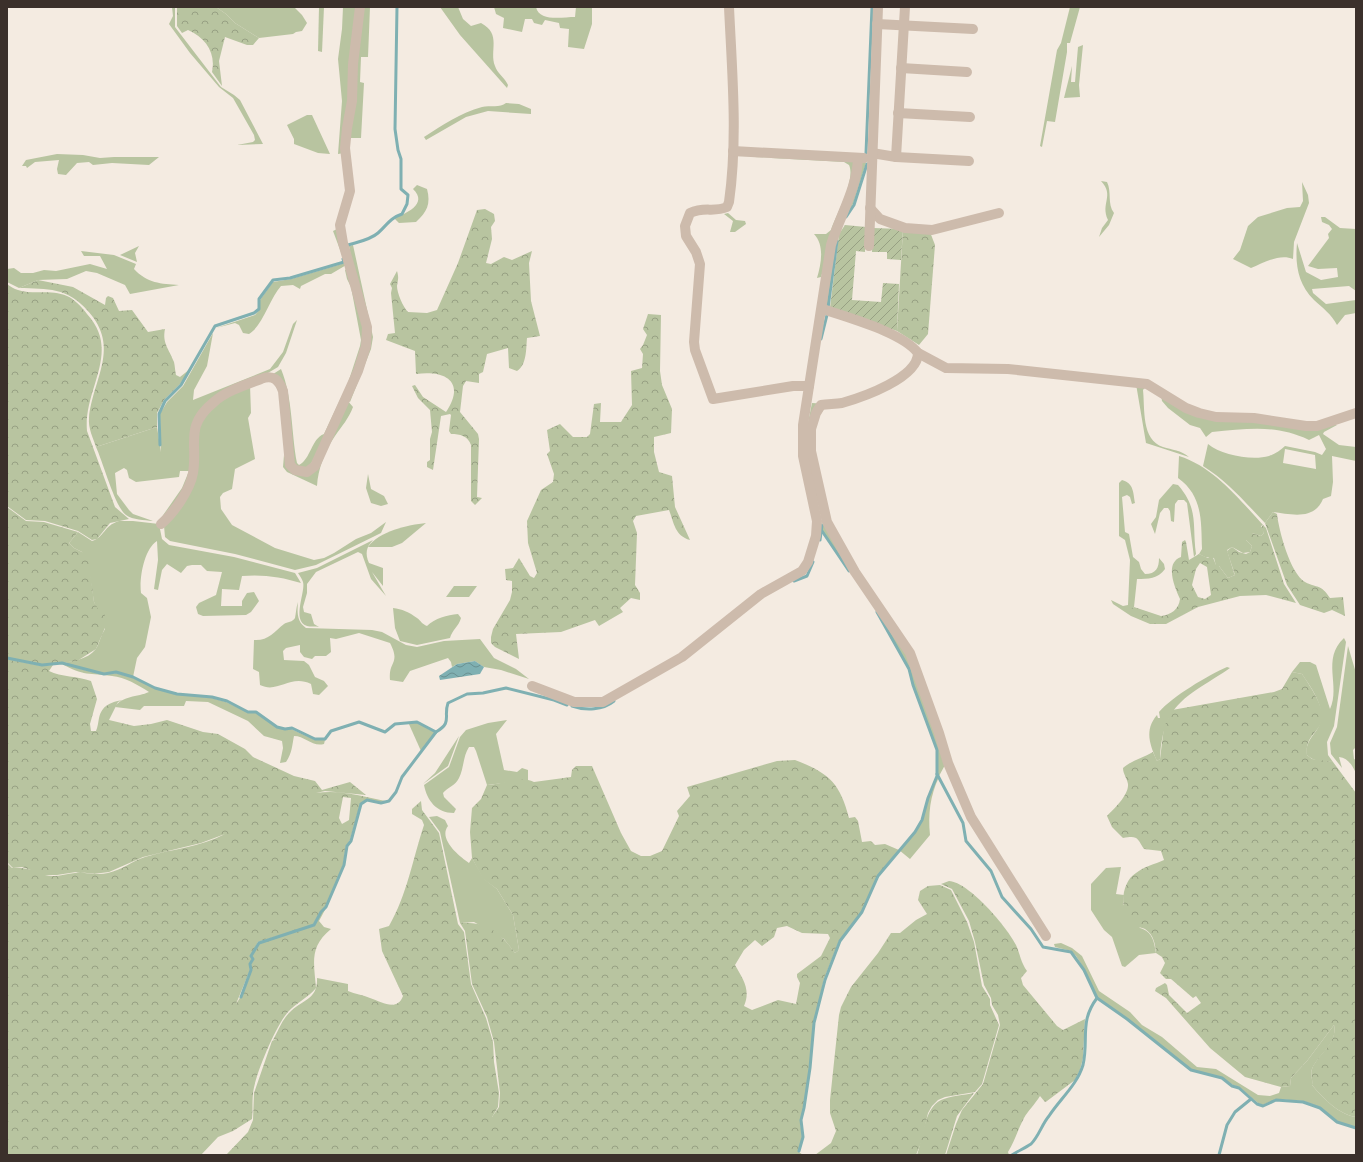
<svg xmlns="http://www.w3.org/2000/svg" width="1363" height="1162" font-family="Roboto,sans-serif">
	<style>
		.grass { fill: #b8c4a0; fill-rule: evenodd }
		.forest { fill: url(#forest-crowns); fill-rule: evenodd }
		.garden { fill: url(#garden-furrows) }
		.water { fill: url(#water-waves) }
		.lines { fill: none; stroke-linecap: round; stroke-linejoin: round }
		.stream { stroke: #7fb0b2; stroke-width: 3 }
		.minor { stroke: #cdbbac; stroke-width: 10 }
	</style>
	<defs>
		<pattern id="forest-crowns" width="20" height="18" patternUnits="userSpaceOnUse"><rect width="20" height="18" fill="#b8c4a0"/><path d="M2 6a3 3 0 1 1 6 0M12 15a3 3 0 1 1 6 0" fill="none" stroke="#97a083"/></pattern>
		<pattern id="garden-furrows" width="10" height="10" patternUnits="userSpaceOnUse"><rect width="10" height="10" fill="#b8c4a0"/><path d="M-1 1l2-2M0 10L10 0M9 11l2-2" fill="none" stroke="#97a083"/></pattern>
		<pattern id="water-waves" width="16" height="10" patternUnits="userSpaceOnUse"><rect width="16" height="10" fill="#7fb0b2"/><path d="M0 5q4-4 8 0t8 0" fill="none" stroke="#699091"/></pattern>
	</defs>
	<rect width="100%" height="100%" fill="#f4ebe1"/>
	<!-- grass -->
	<g class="grass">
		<polygon points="172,7 175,7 175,27 221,87 234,95 240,100 263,144 237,145 253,142 255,140 254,135 233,98 219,87 190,53 169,24 173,16"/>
		<polygon points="216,7 294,7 302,15 307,23 302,31 296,32 293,34 259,38 235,23 226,14"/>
		<polygon points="319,7 324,7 322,52 318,51"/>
		<polygon points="343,7 358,7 344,153 338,154 342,101 338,59 342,29"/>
		<polygon points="362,7 370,7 368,57 361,57 360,82 364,83 361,138 347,138"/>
		<path d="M440,7H458L463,19L471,26L481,23C502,34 489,51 495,66C497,73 505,78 508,85L507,88L460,35Z"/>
		<path d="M494,7H536C539,22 562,17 575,17L576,7H592V24L584,49L568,47L569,29L560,28L559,23L545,20L542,25L534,23L532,19H525L522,32L503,28L504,18L496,14Z"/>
		<polygon points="1070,7 1080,7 1070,43 1067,43 1067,52 1055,122 1047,121 1042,147 1040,146 1057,50 1061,43"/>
		<polygon points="1083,45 1079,85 1080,97 1064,98 1072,66 1071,82 1075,82 1078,47"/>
		<path d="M506,103L519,104L531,109V114L488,111L466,117L426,140L424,137C443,125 460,113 482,107C490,105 500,108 506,103Z"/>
		<polygon points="307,115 312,115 330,154 318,153 294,144 294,139 287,125"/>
		<polygon points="57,154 83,155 100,158 114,157 159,157 149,165 112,163 93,165 89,162 77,163 66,175 58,174 57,169 59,160 35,162 27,168 26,166 22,166 26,160"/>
		<path d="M735,156L854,161L856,164L821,277L817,278C821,264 825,246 814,234H826L831,230C836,215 856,180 849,165L844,162Z"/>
		<polygon points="865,161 866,163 853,204 837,234 827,310 824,308 833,245 861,162"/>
		<path d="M1101,181L1107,182C1112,192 1107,204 1114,213L1109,225L1099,237L1102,228L1108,220C1100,203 1115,196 1101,181Z"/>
		<path d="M1302,182L1308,195L1309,203L1294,242L1293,259C1280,253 1263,263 1251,268L1233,259L1240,250L1248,226L1258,217L1287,208L1300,207L1303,201Z"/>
		<path d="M417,185L427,189C431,204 427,212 416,222L399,223L394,218C405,214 429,204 413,189Z"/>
		<polygon points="728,213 736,220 745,221 746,224 735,232 730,232 733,221 724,214"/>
		<path d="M1321,217H1325L1340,228L1356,229V291L1349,286L1312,289L1313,293L1326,304L1356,300V313L1345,315L1337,325C1331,314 1323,308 1314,300C1298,284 1295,265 1297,243L1306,272L1321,280L1338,277L1337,268L1318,269L1308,266L1329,238L1328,234L1332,229L1329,225L1322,222Z"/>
		<path d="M339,228L348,264L331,274H325L301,286L300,289L293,285L281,286C270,298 262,327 249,334L243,333L239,325L235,323L216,328L255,315L260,309V300L273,282L291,279L345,263L333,231Z"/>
		<polygon points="353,245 373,337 371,349 350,402 347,399 368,346 349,246"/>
		<polygon points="139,246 135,253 137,262 120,255"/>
		<path d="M81,251L114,255L136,264L134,269C147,283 161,284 179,285L130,294L125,285L97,273L86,271L67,279L38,280L19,288L7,282V269L14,268L21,273H33L44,270L56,271L90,264L107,269L100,256H84Z"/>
		<path d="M349,267L360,303L364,345L325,441L307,470L292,464L286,404L270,376L281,369C293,398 291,432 297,463L299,465C311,459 311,439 324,434L348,383L360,346L361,340L351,287L347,279L345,270Z"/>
		<path d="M297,320L286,353L278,367L201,413L192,471L184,491L159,521L182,488L189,471H180L179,477L136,482L129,478L127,470L124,468L115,473L117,494L129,510L133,514L153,521C144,520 133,520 126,515C115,507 103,462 96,447L157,427L161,452L160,414L167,402L183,386L213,333L207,366L194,390L193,400L270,369L283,352L293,324Z"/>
		<path d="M1136,384L1146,386L1143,390C1145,409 1141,440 1163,447C1172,450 1181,450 1189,457L1146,443Z"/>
		<polygon points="250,385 251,413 248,418 255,459 235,469 232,489 223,493 220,497 221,509 232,525 275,548 314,560 324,558 334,553 356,539 371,533 386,522 381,533 316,565 295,570 235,554 170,541 165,537 164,526 187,493 197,426 215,403"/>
		<path d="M1161,395L1185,410L1337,425L1324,432L1323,434L1339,445L1356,447V461L1332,456L1333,482L1331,496L1323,499C1314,521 1290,514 1273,512L1265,523C1245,502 1227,481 1203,466L1208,444C1221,455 1252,461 1269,456C1275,454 1281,450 1285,446L1315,452L1322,455L1326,449L1319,435L1309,440C1275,424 1248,429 1212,432L1206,437L1200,428L1190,425L1168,408L1162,401ZM1285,449L1315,455L1316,469L1283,463Z"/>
		<path d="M347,400L353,407C349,418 342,426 335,436C325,450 318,469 317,486L287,472L283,467L284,455L288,466L308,474Z"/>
		<polygon points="812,403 827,404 811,429 826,523 910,653 945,765 939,776 937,773 938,750 913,685 909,669 873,605 822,532 823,523 807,428"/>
		<path d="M1179,456C1214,467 1239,499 1263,525L1261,526L1264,533L1261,536L1252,533L1246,540L1252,546L1250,552L1243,553L1232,547L1227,550L1234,573L1235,575L1228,578L1219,566H1216L1214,558L1205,557L1199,554L1202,549C1201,521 1203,496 1178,478Z"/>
		<polygon points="368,474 371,489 384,496 388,504 381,506 371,503 366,488"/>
		<path d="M1122,480C1134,483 1133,493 1135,503L1132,504L1130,497L1127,495L1122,497L1125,532L1129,534L1133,557L1139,562L1141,569L1145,574C1156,574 1159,568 1159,558L1164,564L1165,569C1158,579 1148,579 1137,579L1134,607L1131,610V616L1113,604L1111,600L1123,606L1128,605L1130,560L1125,540L1119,536V483Z"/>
		<path d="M1173,484L1178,485C1199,509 1192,525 1196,554L1194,557L1187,503L1184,500H1178L1175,504L1174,522L1171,521L1170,511L1168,508H1164L1160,513L1155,534L1151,524L1156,517L1159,500Z"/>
		<path d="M119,521H133L159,524L162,539L169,545L234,557L295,573L301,583C282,577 262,574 242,576L239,590L222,589L221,606H242V601L247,593L254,592L259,601L251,612L246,615L203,616L198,614L196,607L199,603L216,595L222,572L207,571L201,565H192L187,566L181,573L167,564L162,570L158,590L154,589L158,560L157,541C144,549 139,579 141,593L147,598L151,617L145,647L137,658L133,677L116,672L104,673L89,670L62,663C74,661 90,659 97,647C100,641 101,635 105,629L94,602L89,570L82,552L74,548L69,543L78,532L92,541C105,537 103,526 119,521Z"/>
		<path d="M426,523L402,543L392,547H368C379,531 408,525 426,523Z"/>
		<path d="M373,540C366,547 365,554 369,563L383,568V586L372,572L386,596L371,579L362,554L358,552L316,572L307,584V593L303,607L304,612L311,614L314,624L319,627C316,626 310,627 307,626C291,621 306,591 303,582C302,579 300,576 298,573L317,568Z"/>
		<polygon points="454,586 477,586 469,597 446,597"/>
		<path d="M298,602C297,613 297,622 306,628L372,630L382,632L406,645L417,647L444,641L480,639L494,658L516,669L529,679L501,670L484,667L475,661L457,664L452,667L451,662L448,658L410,671L403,682L390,680C388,661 401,664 390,643L359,633L336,639L330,638L331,652L326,656H315L312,659L304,657L300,652V645L286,648L283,651L284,660L304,661L309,665L315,677L324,681L328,686L319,695L313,694L311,684C290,674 278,694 260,685L259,672L253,669L254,640C268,641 274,632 284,624C287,622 293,622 295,618C296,613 296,608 298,602Z"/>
		<path d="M393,608C402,609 409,612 417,618C421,621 422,624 427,626C435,618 447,615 458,614L461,618C459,626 452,630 450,638L417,645L400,641L395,628Z"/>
		<path d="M1344,638L1346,642L1334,726L1327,742L1328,755L1333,762C1323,761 1314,762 1307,755C1305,742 1312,738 1318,728C1328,710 1312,689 1302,674L1292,672L1300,662H1310L1316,665L1330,709C1341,686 1321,659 1344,638Z"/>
		<path d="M1348,646L1356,673V747L1353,750L1354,759L1356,760V773C1352,765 1348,758 1339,757L1342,768L1331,754L1330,743L1337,727Z"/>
		<path d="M62,664L104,675L116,673L133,678L155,688L177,694L212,698L226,702L247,712L256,713L276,727L291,729L315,740H325L324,744C312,747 305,736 294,736C292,746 292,753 286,762L280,763L283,748L282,741L264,736L248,721L208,702L186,701L184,706H144L140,710L115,707C121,696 138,697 149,692C138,685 125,677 112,676C90,673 83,676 62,664Z"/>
		<path d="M1227,667L1230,668C1188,697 1163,701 1160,759L1157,761C1150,745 1144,730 1157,715L1158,718H1160L1159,712C1173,696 1207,676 1227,667Z"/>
		<path d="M507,720L496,734L504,770L517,772L522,768L528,770V780L487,785L476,751L474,747H469C463,756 464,768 459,778C455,786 448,787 443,793L444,797L456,809L454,813C436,813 427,800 424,785L449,767L460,737L466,730L488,723Z"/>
		<polygon points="408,722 417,722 435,732 421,751"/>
		<polygon points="459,736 448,766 423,784 435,773"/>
		<path d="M937,776L939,777C930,796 928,814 930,835L910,859L899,850L915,832L922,820L928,798Z"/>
		<path d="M437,816L445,820L448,826C438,839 459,856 469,863L472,858L484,879L497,889L513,915L519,950L515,953L504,939L474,922L460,923L440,832L429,817Z"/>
		<path d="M1121,867L1116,894L1124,895L1123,904L1140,928C1153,932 1154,942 1156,953L1139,955L1125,967L1122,966L1112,937L1104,930L1091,910V884L1106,868Z"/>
		<path d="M1061,943L1072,948L1082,956L1099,991L1130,1012L1142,1025L1162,1037L1197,1067L1216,1069L1258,1095L1270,1096L1279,1093L1281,1087L1290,1086L1291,1078L1307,1061L1334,1025C1338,1044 1318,1054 1312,1069C1310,1074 1313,1079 1312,1085C1322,1097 1339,1115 1356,1117V1128L1337,1121L1320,1107L1303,1101L1276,1099L1263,1105L1258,1103L1239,1087L1233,1085L1222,1078L1191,1070L1128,1019L1097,997L1085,970L1076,956L1071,951L1055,947L1054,944Z"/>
	</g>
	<!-- forest -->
	<g class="forest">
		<path d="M177,7H216L226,14L235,23L259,38L253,45H247L225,37L219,61L222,86L212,72C216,53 206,38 188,30L182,33L177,26Z"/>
		<path d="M485,209L494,214L495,221L491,227L492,239L486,263L491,264L504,257L512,260L532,251L529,263L531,301L540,336L527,338C526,348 527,365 517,371L509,368L508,348L487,354L483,372L479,374V383L466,381L463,386L460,412L478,434L479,439L477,497L482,498L475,505L471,501V445C468,436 460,434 451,434L449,431L451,415L450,414L441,416L433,470L427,467V462L430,460V439L432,432L430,410L418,398L412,386L415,385L423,397L446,412C466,382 446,370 416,374L415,351L386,340L388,334L395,333L391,293L392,288L390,284L397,271C399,278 398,279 397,286C397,293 403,307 408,312L427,313L437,310L458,263L477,210Z"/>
		<polygon points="903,229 930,232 935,245 928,334 919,345 897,331"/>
		<path d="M38,280L73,287L105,305L106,298L108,296L113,298L119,311L132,310L148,332L165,329C162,343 169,349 174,362C175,366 175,371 176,375L180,377L190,369L180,384L164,400L157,413V427L96,447C93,438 88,428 89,418C93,378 121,348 88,311C67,287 48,289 19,288Z"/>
		<path d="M7,284C10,286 14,289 18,290C32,295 51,289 67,296C74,299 82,307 87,314C122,352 83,389 87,431L115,507L129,519L110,523L97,539L92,540L78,531L45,521L26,520L7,506Z"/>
		<path d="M648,314L661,315L660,371L662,385L672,409L671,433L654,437V452L659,472L672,476L675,507L690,540C675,536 674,523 669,510L636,516L633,521L637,533L635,585L640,593V600L631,598L620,608L623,612L599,626L595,620L561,632L516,634L519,659L495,647L491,643V637L493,629L510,600L512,592V581L506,580L505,569L513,568L519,558L530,576L534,578L537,573L528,543L527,521L541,490L553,482L554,474L547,454L550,451L547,430L560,424L573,437H587L590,434L594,404L601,403L600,422H621L632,405L631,371L642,368L643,354L640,349L643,345L647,335L643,329Z"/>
		<polygon points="7,507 26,521 44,522 78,532 69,543 74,548 88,555 94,602 98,609 104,612 107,623 96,649 77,661 42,665 7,658"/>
		<path d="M1273,512L1277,514C1279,531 1290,573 1305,582C1318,589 1320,583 1330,598L1343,597L1345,616L1332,610L1324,613L1300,605L1287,585L1265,523Z"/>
		<path d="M1263,525L1266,528L1284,584L1296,603L1266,595L1240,596L1198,607L1166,624H1150L1131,616V609L1134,607L1161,616C1171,615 1179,609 1180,599C1175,588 1164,563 1181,557L1182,542L1185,540L1186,542L1189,560L1199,554L1208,558L1212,555L1216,565L1219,566L1228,578L1235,575L1227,551L1232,547L1239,552L1246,554L1250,552L1252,546L1246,540V535L1249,532L1261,536L1264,533L1261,528ZM1200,563L1207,567L1211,595L1205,599L1198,597L1192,585L1196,569Z"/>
		<path d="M7,659L42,666L53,665L49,671C61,677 78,676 91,681L97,699L90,724L91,731H96C98,726 98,723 99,718C102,705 111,702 123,700L118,702L109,720L134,726L151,724L167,720L203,732L218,734L245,749L253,757L294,776L315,781L322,790L350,782L366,795L325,791L316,793C340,789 364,797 386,801L381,802L367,799L360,804L350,840L346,846L343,865L334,888L325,907L320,912L313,925L258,942L251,956L252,959L249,964L250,970L236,1004C242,996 253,974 251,964L254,959L252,956L259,943L314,926L321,913L326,908L319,921L324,927L331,929C309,947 314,963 316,988C308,998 297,1002 288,1012C276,1025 254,1077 253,1094C252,1103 253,1111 252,1119L233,1131L218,1137L201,1155H7V863L12,868H22L31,870L22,867L13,868L7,862ZM343,797L351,798L349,820L342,824L339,818ZM225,834C200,847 172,849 145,857C132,861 122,870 108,873C95,876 85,871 75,873C65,874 55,878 45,875H57L76,872L93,874L109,872L143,857L201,843Z"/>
		<path d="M1292,672L1302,674C1309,684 1325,708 1322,719C1319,734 1305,735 1307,755L1312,759L1333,762L1356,793V1117C1339,1115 1322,1097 1312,1085C1313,1079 1310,1074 1312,1069C1317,1055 1338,1043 1334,1025L1307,1061L1291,1078L1290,1086L1281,1087L1245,1077L1210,1048L1166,998L1155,991L1156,988L1165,983L1167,985L1169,995L1187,1013L1201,1003L1196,996L1193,998L1171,979H1166L1160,973L1165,963L1162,957L1156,953C1155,944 1154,935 1145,929C1140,927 1135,927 1131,923C1119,910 1121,882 1136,873C1143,867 1155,864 1164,860L1161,851L1144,849C1137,838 1138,835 1123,838L1112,827L1107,816C1114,809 1129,795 1128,784C1127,778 1123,774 1123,768C1132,760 1143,758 1153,752L1157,761L1160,759L1164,727L1172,710L1274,692L1282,689Z"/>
		<path d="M795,760C829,773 840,783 849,818L855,817L858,821L862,842L871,841L875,845L885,844L899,850L878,875L862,912L839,941L824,979L814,1023L810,1068L804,1108L800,1120L802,1137L799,1152L803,1155H226L248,1132L253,1120L254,1093L272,1041L278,1038L273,1040C278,1031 282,1020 289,1013C302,999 318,1000 317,978L348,984V991C355,994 363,995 370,998C382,1002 397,1012 403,996L382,951L379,929L389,926C407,895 413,858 424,825L422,820L412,814V809L421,801L422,810L439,833L458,924L464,932L471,984L486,1018L493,1042L494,1062L499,1093L498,1107L492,1117L499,1107L500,1093L494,1042L487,1017L472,984L465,931L460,923C486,921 500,932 515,953L519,950L513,915L497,889L483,879L472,858L470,832L472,808L481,799L487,785C502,785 519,775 534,782L571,777L572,770L576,766H592L621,833L631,851L641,856H650L662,851L679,816L677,811L690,796L687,787L777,761ZM787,926L802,933L828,934L830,938L821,956L797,974V977L800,983L796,1004L778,1000L752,1010L744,1006C751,990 743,979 735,965L744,950L755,940L762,946L774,937L777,928Z"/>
		<path d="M949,881C969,882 1008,928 1016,945C1020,954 1021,963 1027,971L1021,978L1023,985L1057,1026L1063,1030L1085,1019L1083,1058L1080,1070L1075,1080L1047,1101L1045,1102L1040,1096C1035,1104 1028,1111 1024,1118C1018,1129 1015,1141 1008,1152L1009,1155H946L956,1124L962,1110L983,1084L1000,1025L998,1015L992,1005L991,998L984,985L975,942L969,921L952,889L941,884Z"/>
		<polygon points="940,885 951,890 967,922 974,942 982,986 990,999 990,1005 999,1025 982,1084 975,1092 945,1097 938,1100 932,1106 928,1113 921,1143 916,1155 815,1155 831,1143 836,1131 830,1113 830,1100 839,1015 841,1007 851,987 878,953 891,933 900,933 916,920 927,914 918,900 920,891 928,886"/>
		<path d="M974,1093L957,1116L945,1155H917C923,1139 924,1108 941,1100C950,1096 964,1095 974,1093Z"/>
	</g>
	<!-- garden -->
	<g class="garden">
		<polygon points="845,225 866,227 865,252 856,251 852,300 881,302 883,283 899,284 897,331 830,308 839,234"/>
		<polygon points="873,228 903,229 901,260 887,259 887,252 872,252"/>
	</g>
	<!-- water -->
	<polygon class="water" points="475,661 484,667 480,674 440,680 439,676 457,664"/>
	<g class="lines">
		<!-- stream -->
		<g class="stream">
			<polyline points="866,153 872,7"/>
			<polyline points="846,217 854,205 867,164"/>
			<path d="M348,245C358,242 370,240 378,233C387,225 390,218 402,214L407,204L408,195L401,189V159L398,150L395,129L397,7"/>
			<polyline points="828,308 837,241"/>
			<polyline points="821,339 827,315"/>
			<polyline points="160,445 159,414 165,401 181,385 215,326 254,313 259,309 259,299 273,280 290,278 344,262 343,259"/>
			<polyline points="822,531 849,571"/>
			<polyline points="820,540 822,525"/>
			<polyline points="794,581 807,576 813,562"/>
			<polyline points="7,658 42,665 62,663 104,674 116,672 133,677 155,688 177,694 212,697 227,701 248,712 256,712 277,727 285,729 292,728 315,739 325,739 331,731 359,722 385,732 395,724 417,722 436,732"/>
			<path d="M572,706C586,711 603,710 614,701"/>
			<polyline points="937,774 963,823 966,841 991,871 1002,897 1031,929 1043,947 1071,952 1084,970 1097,998 1127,1019 1191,1070 1222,1078 1232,1086 1239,1088 1257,1104 1263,1106 1276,1100 1303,1102 1320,1108 1337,1122 1356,1128"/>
			<path d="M241,997L251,970L250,964L253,959L251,956L259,943L314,925L321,912L326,907L344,865L347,846L351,841L361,804L367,800L381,803L389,801L396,792L402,777L436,732C453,722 443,717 448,703L467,694L483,693L506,688L554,700L567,705"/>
			<polyline points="799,1151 803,1137 801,1120 804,1108 810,1068 814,1023 825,980 840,941 862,912 878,876 915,832 922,820 928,798 937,776 937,750 913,685 909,669 877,612"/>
			<path d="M1012,1155C1018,1151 1025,1148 1031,1144C1039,1136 1042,1124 1049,1116C1060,1099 1077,1085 1083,1065C1089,1039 1079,1022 1097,998"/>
			<polyline points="1219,1155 1227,1125 1235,1112 1251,1099"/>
		</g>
		<!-- minor -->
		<g class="minor">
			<path d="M729,7C732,72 738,138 729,202L727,207C713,213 705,206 690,213L685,226L686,236L696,252L700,264L694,342L695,350L713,399L793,386H809"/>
			<polyline points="877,24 973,29"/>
			<polyline points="901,68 967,72"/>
			<polyline points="898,113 970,117"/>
			<polyline points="733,151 864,158"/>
			<polyline points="872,153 896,157 969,161"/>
			<polyline points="896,157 905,7"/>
			<polyline points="870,208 880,219 905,228 932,230 999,213"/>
			<polyline points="869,246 878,7"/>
			<path d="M823,309C848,318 902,332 918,353C918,378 863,397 842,403C835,404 828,404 821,405L816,413L811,429V451L827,522L855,572L910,653L939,733L948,763L971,817L1046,936"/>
			<polyline points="918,353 946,368 1008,369 1147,384 1186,408 1199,413 1216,417 1254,418 1306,426 1317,426 1356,413"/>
			<path d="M161,524C174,513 190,490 193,473C198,444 184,426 214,402C226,391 245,385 261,379C273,374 279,380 283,391L290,465L295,470L307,472L315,466L358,371L366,346L367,327L343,243L340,225L350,191L345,148L347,128L352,101L353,64L360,7"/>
			<path d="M532,686L574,702H603L682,657L761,594L802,571L808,562L816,536L817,521L803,456V425L831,245C840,215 857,189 858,158"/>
		</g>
	</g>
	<!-- border -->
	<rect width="1363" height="1162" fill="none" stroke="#3b302b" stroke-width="16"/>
</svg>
